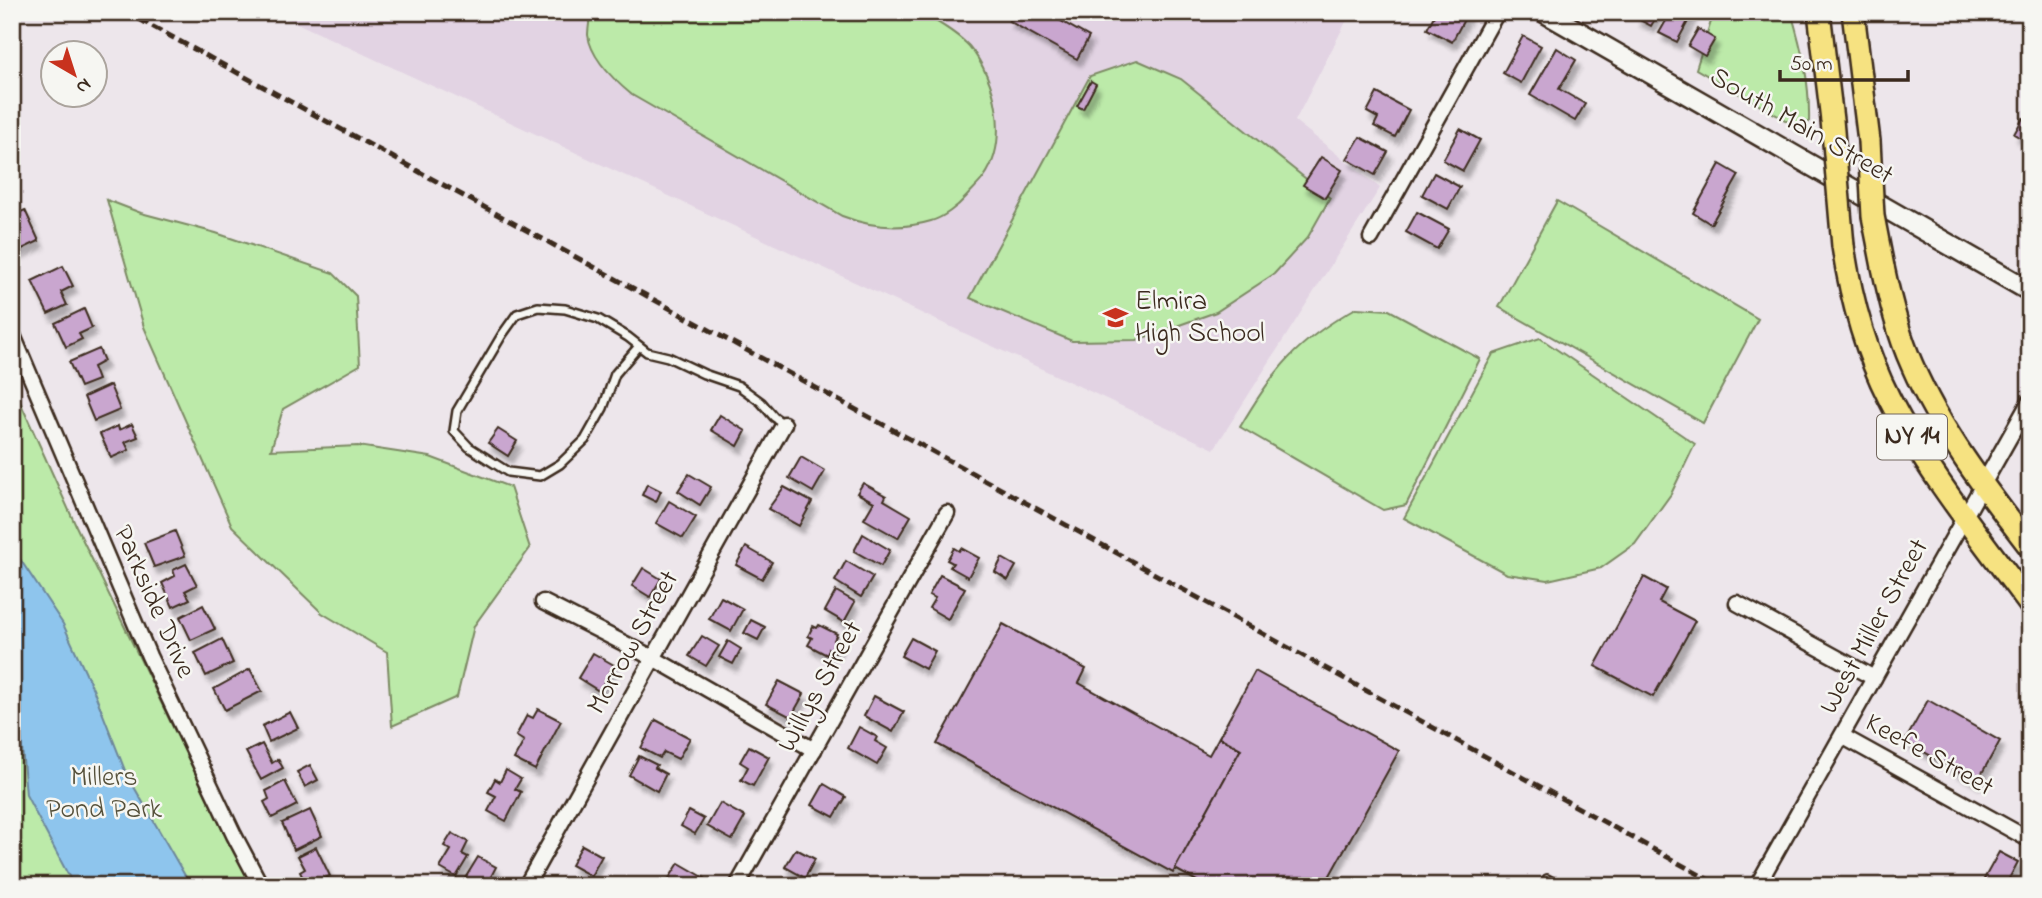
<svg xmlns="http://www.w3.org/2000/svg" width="2042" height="898" font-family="'Indie Flower',sans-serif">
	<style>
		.built { fill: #e2d3e3 }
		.green { fill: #bceaa9; stroke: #7c8a64; stroke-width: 2 }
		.water { fill: #8ec5ed; stroke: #6d879a; stroke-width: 2 }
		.building { fill: #c9a6cf; stroke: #3b2a1e; stroke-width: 2; filter: url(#shadow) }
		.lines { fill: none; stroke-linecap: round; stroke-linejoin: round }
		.lane-casing { stroke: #3b2a1e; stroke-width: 12 }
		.street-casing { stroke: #3b2a1e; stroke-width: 19 }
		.secondary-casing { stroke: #3b2a1e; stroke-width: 24 }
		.primary-casing { stroke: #3b2a1e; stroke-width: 26 }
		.lane { stroke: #f6f6f2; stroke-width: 7 }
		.street { stroke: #f6f6f2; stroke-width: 14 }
		.secondary { stroke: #f6f6f2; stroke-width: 19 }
		.primary { stroke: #f6e281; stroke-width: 21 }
		.rail { stroke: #3b2a1e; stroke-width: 5; stroke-dasharray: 10 5; stroke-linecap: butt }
		.primary-bridge-casing { stroke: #3b2a1e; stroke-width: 26; stroke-linecap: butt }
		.primary-bridge { stroke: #f6e281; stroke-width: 21 }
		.labels { text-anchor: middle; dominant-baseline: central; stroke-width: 5; stroke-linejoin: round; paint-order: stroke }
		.shield { fill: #f6f6f2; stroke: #73675e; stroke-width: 2 }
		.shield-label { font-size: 26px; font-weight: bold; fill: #3b2a1e }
		.street-label { font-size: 28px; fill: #3b2a1e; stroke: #f6f6f2 }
		.poi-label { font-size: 28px; fill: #3b2a1e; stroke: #f6f6f2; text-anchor: start }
		.park-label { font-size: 28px; fill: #55503a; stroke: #f6f6f2 }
	</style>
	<defs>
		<filter id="shadow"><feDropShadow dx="4" dy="7" stdDeviation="2" flood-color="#0004"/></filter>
	</defs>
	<rect width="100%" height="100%" fill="#ede6eb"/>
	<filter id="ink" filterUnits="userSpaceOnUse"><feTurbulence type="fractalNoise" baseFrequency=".0143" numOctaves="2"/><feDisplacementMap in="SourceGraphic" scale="14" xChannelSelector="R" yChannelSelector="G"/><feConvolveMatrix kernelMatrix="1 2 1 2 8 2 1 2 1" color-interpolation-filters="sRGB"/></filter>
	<g filter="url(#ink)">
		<!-- built -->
		<polygon class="built" points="273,12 1351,12 1295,121 1380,188 1214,449"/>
		<!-- green -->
		<g class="green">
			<path d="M590,12H921C937,22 956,32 969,46C996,78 1010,140 984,177C979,184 972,190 966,197C958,206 943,218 931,221C901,230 870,227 842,216L632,95C615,81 591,59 588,35C588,28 590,20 590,12Z"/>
			<path d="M1714,12H1791C1802,49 1810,83 1809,122L1801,129L1696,69Z"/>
			<polygon points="1137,60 1181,79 1330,198 1308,237 1274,274 1216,312 1137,340 1072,341 970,298 1090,76"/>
			<polygon points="107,200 141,213 216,233 333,273 356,296 360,365 283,409 271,450 358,446 430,457 510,487 530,548 474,626 457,697 392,726 387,652 322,613 232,526 144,327"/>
			<polygon points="1557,201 1758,319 1703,423 1499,307"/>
			<path d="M1356,308L1389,310L1480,359L1406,505L1383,510L1240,427C1274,369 1297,341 1356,308Z"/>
			<polygon points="1540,338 1695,444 1671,494 1635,544 1601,568 1548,580 1507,574 1404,518 1493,354"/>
			<polygon points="12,384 76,526 223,831 253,886 12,885"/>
		</g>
		<!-- water -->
		<polygon class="water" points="12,547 63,624 93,689 126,773 191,886 74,886 26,795 21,736 12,714"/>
		<!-- building -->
		<g class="building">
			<polygon points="1014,12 1045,12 1089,37 1077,59 1009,21"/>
			<polygon points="1436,12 1468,12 1452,42 1427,29"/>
			<polygon points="1640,12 1659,12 1651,26 1636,18"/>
			<polygon points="1671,12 1693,12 1677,42 1659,33"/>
			<polygon points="1698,29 1715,39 1705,56 1688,46"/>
			<polygon points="1523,36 1541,46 1521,83 1503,73"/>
			<polygon points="1557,48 1576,60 1559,89 1585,104 1575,121 1530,95"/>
			<polygon points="1091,81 1096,84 1083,109 1077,106"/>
			<polygon points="1377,93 1409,110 1395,137 1374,126 1378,118 1367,112"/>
			<polygon points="2023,118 2030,121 2030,143 2014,134"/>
			<polygon points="1460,129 1480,140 1463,171 1443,160"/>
			<polygon points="1360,137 1388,152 1375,175 1347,159"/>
			<polygon points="1321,157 1342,170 1325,198 1303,185"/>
			<polygon points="1720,164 1739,175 1711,224 1693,213"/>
			<polygon points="1434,173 1460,187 1448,209 1422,195"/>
			<polygon points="25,210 39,241 18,251 12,239 12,216"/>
			<polygon points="1417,212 1449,229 1437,249 1406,232"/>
			<polygon points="63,266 73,286 61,292 67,305 48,314 32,281"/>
			<polygon points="84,309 92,328 79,334 82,339 66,347 55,323"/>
			<polygon points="99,349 104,361 93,367 98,380 80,387 69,362"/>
			<polygon points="110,385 120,410 94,421 84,397"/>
			<polygon points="720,415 746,431 738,446 711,430"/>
			<polygon points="132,424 138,437 125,442 129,450 111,458 100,434 118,426 119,430"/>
			<polygon points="498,429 517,441 508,456 488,443"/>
			<polygon points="801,457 825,471 813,492 789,478"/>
			<polygon points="689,474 711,487 700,505 678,491"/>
			<polygon points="863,483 886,496 884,500 911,516 898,538 864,519 874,502 857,493"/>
			<polygon points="647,484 661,491 656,502 642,495"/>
			<polygon points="784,487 812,502 799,526 768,509"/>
			<polygon points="669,501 696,517 683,538 656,523"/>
			<polygon points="175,531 185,556 154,567 144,543"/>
			<polygon points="863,534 890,550 881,566 854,551"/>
			<polygon points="746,547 772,562 762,579 736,565"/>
			<polygon points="954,548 959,551 961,548 979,558 968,577 950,567 953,563 947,560"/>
			<polygon points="1002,558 1016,566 1008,580 995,572"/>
			<polygon points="846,561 873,577 861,597 835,581"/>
			<polygon points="186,564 197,585 185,591 190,599 173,607 162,583 175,576 173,570"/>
			<polygon points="643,568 661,579 650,597 632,586"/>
			<polygon points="940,575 965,588 948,619 929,608 935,598 929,595"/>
			<polygon points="1644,577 1666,589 1659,602 1695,621 1653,697 1595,666"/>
			<polygon points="836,591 855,602 844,622 825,611"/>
			<polygon points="721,597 743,609 731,631 709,619"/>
			<polygon points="203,605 215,629 191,640 180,617"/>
			<polygon points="751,620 765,627 758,640 744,633"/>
			<polygon points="1003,624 1086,669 1079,683 1209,755 1219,737 1241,749 1173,873 937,744"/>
			<polygon points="819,625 837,634 834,640 839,643 835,652 829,649 827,655 808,645 812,638 808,636 813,626 817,628"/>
			<polygon points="702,636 719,646 706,666 689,656"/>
			<polygon points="911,638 935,651 925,669 901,656"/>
			<polygon points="222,639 233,663 206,676 195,653"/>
			<polygon points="728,641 741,649 733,664 719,657"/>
			<polygon points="593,653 614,665 599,691 578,678"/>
			<polygon points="250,669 262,691 225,710 214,689"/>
			<polygon points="1255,671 1399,751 1324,886 1206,886 1175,869 1241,749 1219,737"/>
			<polygon points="779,681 804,694 791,717 766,704"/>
			<polygon points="874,696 904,712 893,732 864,716"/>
			<polygon points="1928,700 2000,741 1977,782 1905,741"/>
			<polygon points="538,709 561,721 535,770 514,759 524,741 516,736 527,715 533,718"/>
			<polygon points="290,712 298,728 269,742 262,726"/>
			<polygon points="656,720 690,738 678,759 664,752 660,758 641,748"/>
			<polygon points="859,727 877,737 875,741 887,748 877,765 848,748"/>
			<polygon points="262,744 272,763 278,759 283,768 261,780 246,752"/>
			<polygon points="749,746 769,757 753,786 741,780 748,767 740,762"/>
			<polygon points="639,756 657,765 655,768 666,774 657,791 629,775"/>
			<polygon points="310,765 318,780 305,787 297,772"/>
			<polygon points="506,770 521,779 515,789 521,792 506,821 488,811 496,796 488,792 495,779 500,782"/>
			<polygon points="285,781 297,805 272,818 264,802 269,799 266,791"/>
			<polygon points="824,784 846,797 834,817 812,805"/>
			<polygon points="720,803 745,817 732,840 707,826"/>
			<polygon points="310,810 322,836 294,850 282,823"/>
			<polygon points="689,811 704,819 695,834 681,826"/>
			<polygon points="452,833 468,842 462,854 468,857 456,877 440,868 451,850 444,846"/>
			<polygon points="582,845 602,856 591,876 571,865"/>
			<polygon points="316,847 330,876 307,886 300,872 305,869 298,856"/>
			<polygon points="796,849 815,859 805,878 785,867"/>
			<polygon points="1999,852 2018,862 2005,886 1997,886 1984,879"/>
			<polygon points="478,857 496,867 486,886 474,886 464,880"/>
			<polygon points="679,863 705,878 700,886 678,886 668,880"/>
		</g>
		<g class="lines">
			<defs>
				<g id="lane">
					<polyline points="639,346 615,374 603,408 585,440 560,464 540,476 508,472 469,447 454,431 457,411 502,335 517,314 538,307 565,309 598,319 628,337 647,352 668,357 704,374 739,386 761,402 774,417 784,424"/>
					<polyline points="1547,879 1559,886"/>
				</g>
				<g id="street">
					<polyline points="1371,238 1497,12"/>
					<polyline points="12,333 149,656 234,835 261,886"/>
					<polyline points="543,602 653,658 814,750"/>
					<polyline points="1737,603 1874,678"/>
					<polyline points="1842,736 2030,840"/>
					<polyline points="526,886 784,424"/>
					<polyline points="737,886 947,513"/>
					<polyline points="1757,886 2030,401"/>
				</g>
				<polyline id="secondary" points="1544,12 2030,291"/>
				<g id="primary">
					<polyline points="1819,12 1832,120"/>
					<polyline points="1853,12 1869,141"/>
					<path d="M1843,246C1851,298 1865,351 1889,398C1925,470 1982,540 2030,605"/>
					<path d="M1883,267C1890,300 1898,334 1912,365C1941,432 1986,490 2030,547"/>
				</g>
			</defs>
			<!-- lane casing -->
			<use href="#lane" class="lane-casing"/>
			<!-- street casing -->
			<use href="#street" class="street-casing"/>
			<!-- secondary casing -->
			<use href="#secondary" class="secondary-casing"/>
			<!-- primary casing -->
			<use href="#primary" class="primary-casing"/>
			<!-- lane -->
			<use href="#lane" class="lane"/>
			<!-- street -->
			<use href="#street" class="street"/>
			<!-- secondary -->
			<use href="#secondary" class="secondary"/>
			<!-- primary -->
			<use href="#primary" class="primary"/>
			<!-- rail -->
			<polyline class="rail" points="126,12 972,473 1720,886"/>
			<defs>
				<g id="primary-bridge">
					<polyline points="1832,120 1843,246"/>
					<polyline points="1869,141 1873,216 1883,267"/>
				</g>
			</defs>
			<!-- primary-bridge casing -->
			<use href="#primary-bridge" class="primary-bridge-casing"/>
			<!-- primary-bridge -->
			<use href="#primary-bridge" class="primary-bridge"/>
		</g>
	</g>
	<!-- icons -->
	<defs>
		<symbol id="school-bare" viewBox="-9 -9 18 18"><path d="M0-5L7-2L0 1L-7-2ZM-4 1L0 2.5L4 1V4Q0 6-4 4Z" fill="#c8321e" stroke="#f6f6f2" stroke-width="2.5" paint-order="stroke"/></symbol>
	</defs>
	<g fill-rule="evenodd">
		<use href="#school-bare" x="1098" y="300" width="35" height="35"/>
	</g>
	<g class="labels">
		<!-- shield labels -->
		<rect class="shield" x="1877" y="414.5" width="70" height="45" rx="5"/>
		<g class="shield-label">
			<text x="1912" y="437">NY 14</text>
		</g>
		<!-- street labels -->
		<g class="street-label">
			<text transform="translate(1801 127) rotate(30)">South Main Street</text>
			<text transform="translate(153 602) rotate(66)">Parkside Drive</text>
			<text transform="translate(1875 627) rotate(-61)">West Miller Street</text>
			<text transform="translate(634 643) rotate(-61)">Morrow Street</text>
			<text transform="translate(821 687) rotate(-61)">Willys Street</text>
			<text transform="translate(1929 756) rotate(29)">Keefe Street</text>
		</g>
		<!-- poi labels -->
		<g class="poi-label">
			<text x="1135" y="302">Elmira<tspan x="1135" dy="32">High School</tspan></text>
		</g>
		<!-- park labels -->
		<g class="park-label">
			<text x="104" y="778">Millers<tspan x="104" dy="32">Pond Park</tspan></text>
		</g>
	</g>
	<!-- margin -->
	<rect width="2042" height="898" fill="none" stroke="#f6f6f2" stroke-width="42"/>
	<rect x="21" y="21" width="2000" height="856" fill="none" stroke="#3b2a1e" stroke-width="2.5" filter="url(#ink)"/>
	<!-- north arrow -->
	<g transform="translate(74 74) rotate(141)"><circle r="33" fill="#f6f6f2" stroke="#aba49d" stroke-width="2"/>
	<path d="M0-5L12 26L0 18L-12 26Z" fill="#c8321e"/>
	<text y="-10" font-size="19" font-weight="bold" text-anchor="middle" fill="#3b2a1e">N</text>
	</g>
	<!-- scale -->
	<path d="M1780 70v10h128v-10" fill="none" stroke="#3b2a1e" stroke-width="3.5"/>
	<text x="1790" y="70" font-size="21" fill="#3b2a1e" stroke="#f6f6f2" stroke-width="5" paint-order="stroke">50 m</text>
</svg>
